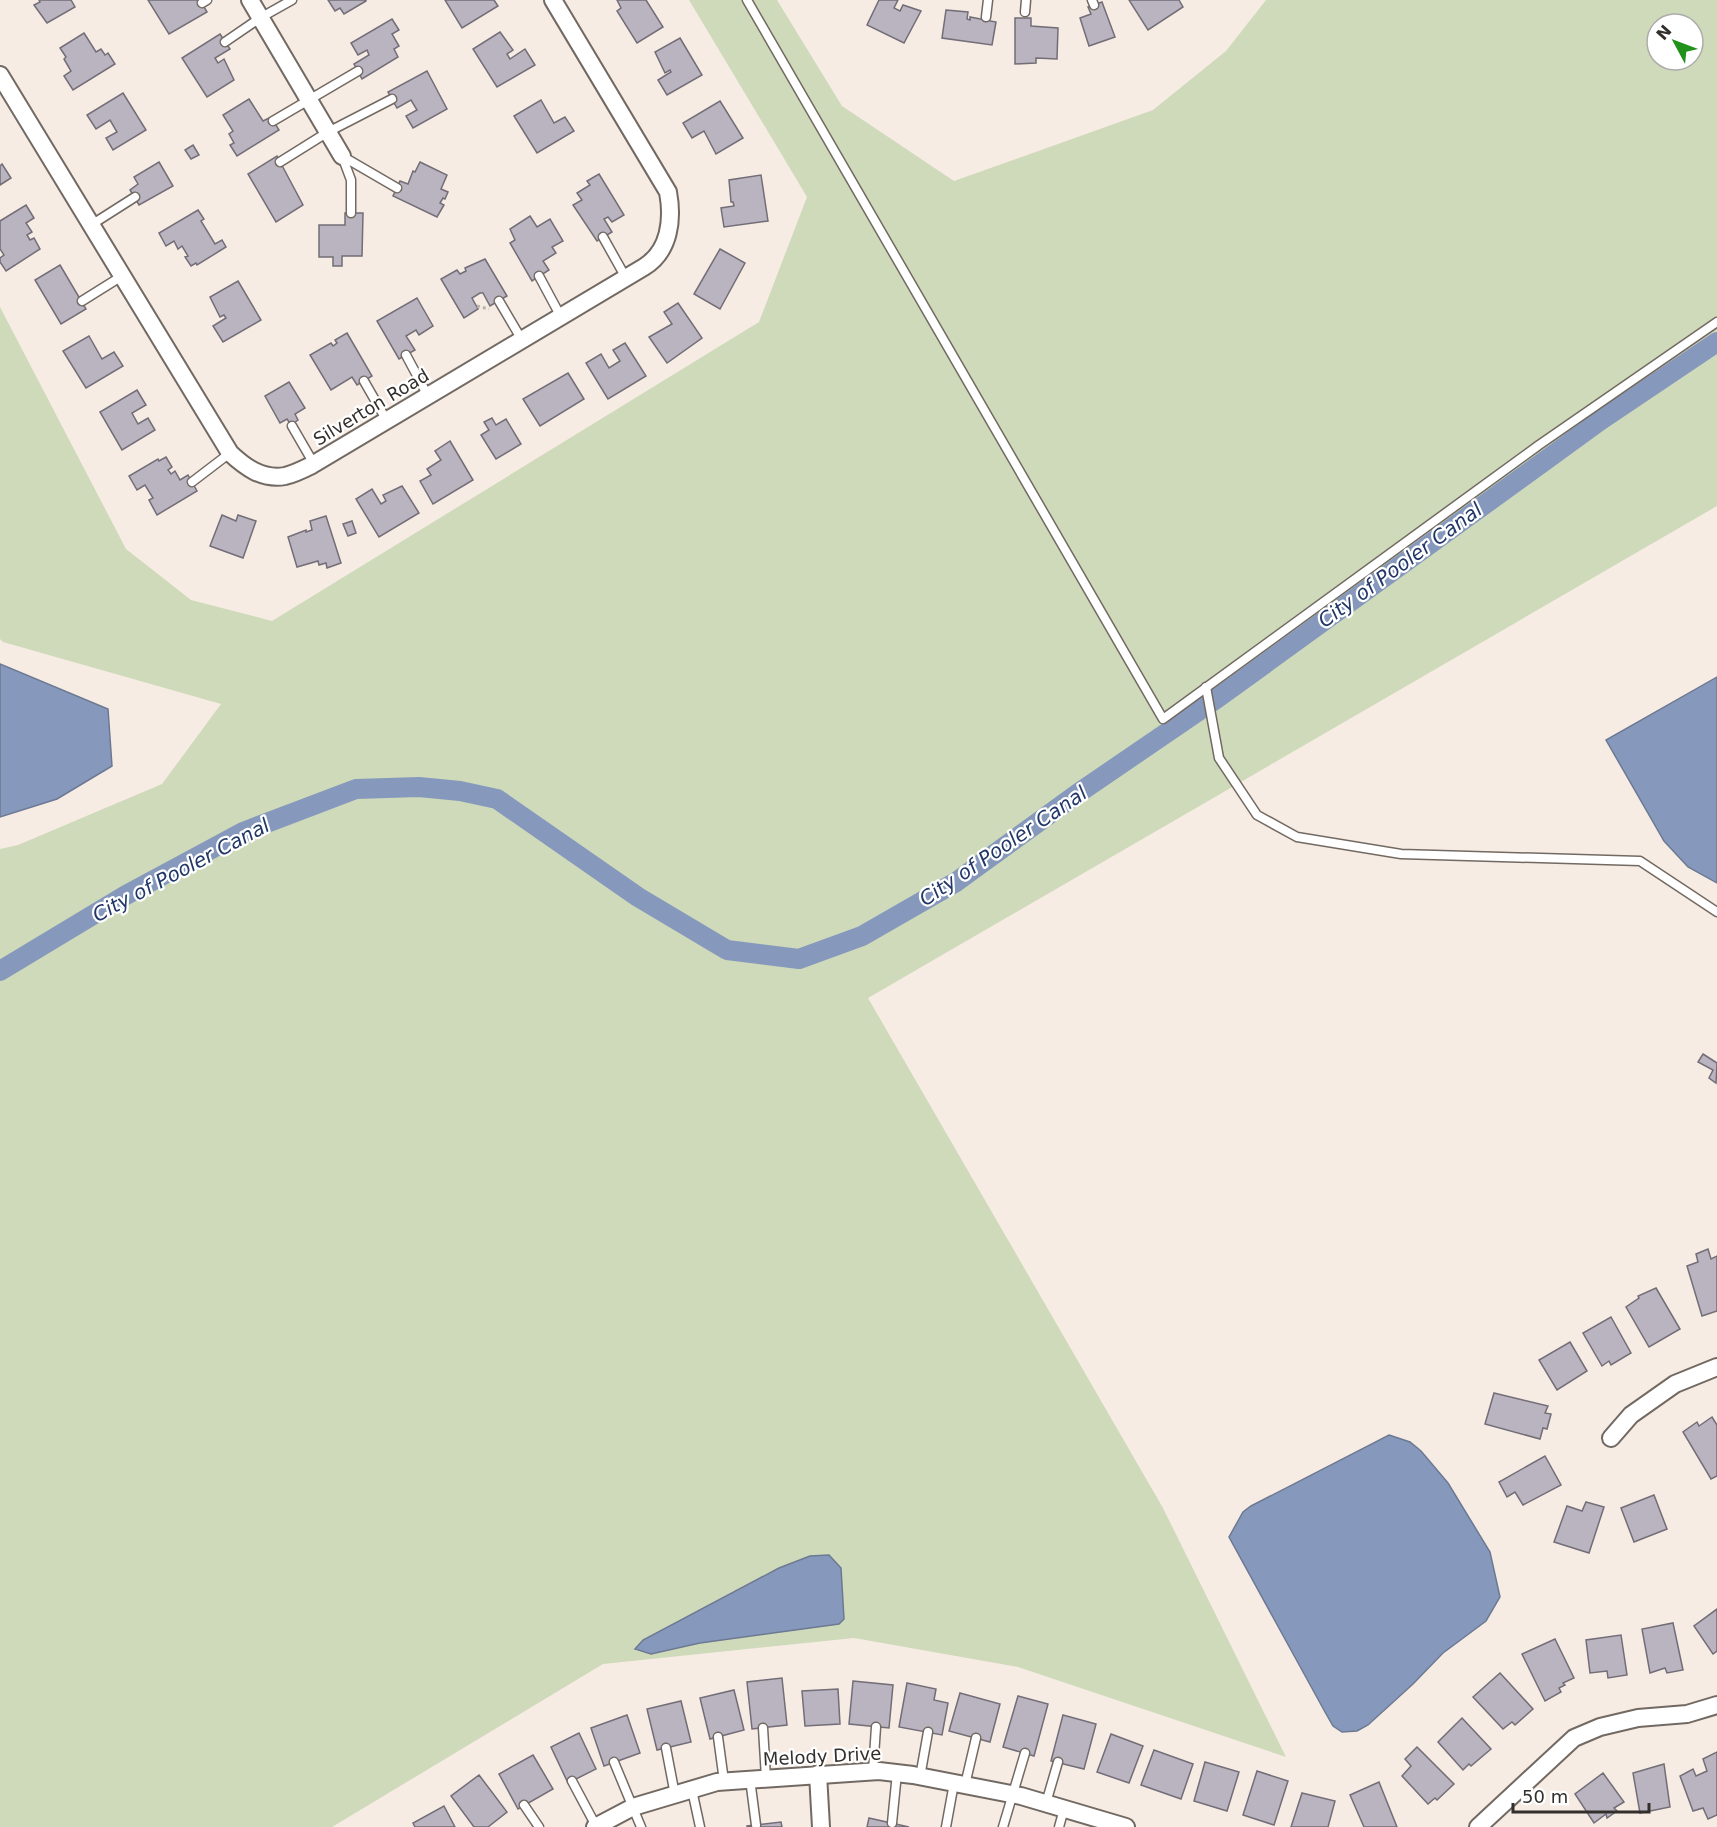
<svg xmlns="http://www.w3.org/2000/svg" width="1717" height="1827" font-family="'DejaVu Sans',sans-serif">
	<style>
		.green { fill: #cfdaba; fill-rule: evenodd }
		.water { fill: #8699bd; stroke: #6d7992; stroke-width: 1.5 }
		.lines { fill: none; stroke-linecap: round; stroke-linejoin: round }
		.canal { stroke: #8699bd; stroke-width: 20 }
		.building { fill: #b9b4bf; stroke: #726d77; stroke-width: 1.5 }
		.service-casing { stroke: #726962; stroke-width: 11 }
		.minor-casing { stroke: #726962; stroke-width: 20 }
		.path { stroke: #bbb3ac; stroke-width: 3; stroke-dasharray: 3 3; stroke-linecap: butt }
		.service { stroke: #fff; stroke-width: 8 }
		.minor { stroke: #fff; stroke-width: 16 }
		.labels { text-anchor: middle; dominant-baseline: central; stroke-width: 4.5; stroke-linejoin: round; paint-order: stroke }
		.street-label { font-size: 18px; fill: #332f2c; stroke: #fff }
		.water-label { font-size: 20px; font-style: italic; fill: #213767; stroke: #fff }
	</style>
	<rect width="100%" height="100%" fill="#f6ece3"/>
	<!-- green -->
	<path class="green" d="M689,0H777L842,106L954,181L1153,110L1226,51L1266,0H1717V506L868,998L1163,1508L1286,1757L1018,1667L854,1638L603,1664L332,1827H0V849L18,845L162,784L221,704L3,642L0,639V307L126,549L191,600L272,621L759,322L807,197ZM1657,24H1693V60H1657Z"/>
	<!-- water -->
	<g class="water">
		<polygon points="0,664 108,709 112,766 57,799 0,817"/>
		<polygon points="1717,677 1717,883 1688,867 1664,841 1606,740"/>
		<polygon points="1389,1435 1410,1442 1421,1451 1448,1483 1490,1552 1500,1597 1486,1621 1443,1653 1413,1684 1368,1725 1357,1731 1342,1732 1333,1726 1325,1712 1229,1537 1243,1512 1251,1506"/>
		<polygon points="829,1555 841,1568 844,1619 839,1624 700,1643 651,1654 635,1649 643,1640 779,1568 810,1556"/>
	</g>
	<g class="lines">
		<!-- canal -->
		<polyline class="canal" points="0,971 126,895 243,832 356,789 419,787 460,791 497,799 638,897 727,950 799,959 862,936 956,882 1077,794 1219,697 1601,420 1717,342"/>
	</g>
	<!-- building -->
	<g class="building">
		<polygon points="39,0 71,0 75,7 47,23 34,5 40,2"/>
		<polygon points="148,0 200,0 207,12 169,34"/>
		<polygon points="328,0 366,0 366,1 344,14 340,8 335,11"/>
		<polygon points="445,0 494,0 498,6 462,28"/>
		<polygon points="617,0 646,0 663,27 637,43 617,11 621,8"/>
		<polygon points="879,0 898,0 894,8 900,11 903,5 921,11 904,43 867,25"/>
		<polygon points="1129,0 1179,0 1183,7 1148,30"/>
		<polygon points="1102,2 1115,37 1089,46 1080,18 1091,14 1088,7"/>
		<polygon points="946,10 968,12 967,19 970,20 970,17 996,22 992,45 942,38"/>
		<polygon points="1015,18 1031,18 1031,26 1058,28 1057,59 1036,58 1036,63 1015,64"/>
		<polygon points="392,19 399,30 392,34 399,46 394,49 398,57 362,79 354,64 369,55 367,50 358,55 351,43"/>
		<polygon points="500,32 513,50 507,54 510,59 525,49 535,65 497,87 473,49"/>
		<polygon points="84,33 96,52 101,49 105,55 108,53 115,64 73,90 64,76 71,71 64,59 66,57 60,48"/>
		<polygon points="220,34 230,49 215,58 218,63 224,59 234,80 207,97 182,58"/>
		<polygon points="680,38 702,75 667,95 658,80 671,72 670,70 665,73 655,52"/>
		<polygon points="427,71 447,109 413,128 406,116 417,110 411,100 397,108 388,92"/>
		<polygon points="123,93 146,130 113,150 106,138 117,132 110,120 96,129 87,115"/>
		<polygon points="249,99 263,121 271,117 279,130 237,156 230,145 234,143 229,134 233,131 223,115"/>
		<polygon points="541,100 554,123 565,117 574,131 537,153 514,116"/>
		<polygon points="720,101 743,138 716,154 704,131 692,138 683,123"/>
		<polygon points="193,145 199,155 191,159 185,150"/>
		<polygon points="277,156 303,205 276,222 248,174"/>
		<polygon points="159,162 173,186 139,205 130,190 138,184 134,177"/>
		<polygon points="420,162 447,175 441,189 448,192 445,199 443,198 440,203 444,205 437,217 393,196 400,181 408,184 413,171 415,172"/>
		<polygon points="2,164 11,178 0,185 0,166"/>
		<polygon points="599,174 624,215 612,222 608,217 604,219 612,232 597,241 573,205 582,200 577,193 590,185 587,181"/>
		<polygon points="761,175 768,221 724,227 721,208 734,206 733,202 731,202 729,180"/>
		<polygon points="26,205 34,218 26,223 32,232 27,235 30,240 34,238 40,249 6,271 0,262 0,258 4,255 0,249 0,221"/>
		<polygon points="198,210 204,219 201,221 215,244 222,240 226,247 197,265 196,263 191,266 185,257 188,256 182,246 178,249 174,241 166,246 159,233"/>
		<polygon points="345,213 363,213 362,256 342,256 342,266 333,266 333,257 319,257 319,225 345,225"/>
		<polygon points="530,216 537,227 550,219 563,241 552,247 556,253 543,261 549,270 532,281 510,243 515,240 510,229"/>
		<polygon points="720,249 745,263 720,309 694,294"/>
		<polygon points="485,259 507,296 490,306 483,293 480,293 472,298 478,309 464,318 441,279 457,270 460,274 466,271 465,268"/>
		<polygon points="60,265 86,309 61,324 35,280"/>
		<polygon points="238,281 261,320 223,342 213,326 226,318 224,315 220,317 210,297"/>
		<polygon points="417,298 433,326 419,335 416,330 406,336 415,350 399,359 377,321"/>
		<polygon points="678,303 702,338 667,363 649,337 672,324 664,312"/>
		<polygon points="347,333 372,376 357,385 352,377 331,390 310,355 331,343 333,346 337,343 335,340"/>
		<polygon points="89,336 102,359 114,352 123,366 86,388 63,351"/>
		<polygon points="625,343 646,376 608,399 586,363 601,354 609,368 620,361 613,350"/>
		<polygon points="568,373 584,399 540,426 523,399"/>
		<polygon points="289,382 305,408 295,414 298,420 291,425 287,419 280,423 265,396"/>
		<polygon points="137,390 146,405 132,413 138,424 148,418 155,430 122,450 100,412"/>
		<polygon points="492,418 496,425 506,419 521,444 496,459 481,435 489,430 484,422"/>
		<polygon points="450,441 473,480 433,504 420,481 431,475 427,469 441,460 435,451"/>
		<polygon points="166,457 172,467 168,470 171,474 175,471 180,480 188,475 197,491 157,515 149,500 153,498 145,485 137,490 129,476 158,459 159,461"/>
		<polygon points="402,486 419,513 379,537 356,499 372,489 381,504 386,501 383,495"/>
		<polygon points="222,515 236,521 238,515 256,521 243,558 210,546"/>
		<polygon points="326,516 341,563 327,568 326,563 319,565 318,561 297,567 288,537 306,530 306,532 312,530 310,521"/>
		<polygon points="352,521 356,533 348,536 343,524"/>
		<polygon points="1703,1054 1717,1063 1716,1083 1709,1078 1713,1070 1698,1062"/>
		<polygon points="1708,1249 1711,1259 1717,1256 1717,1311 1702,1316 1687,1266 1698,1262 1696,1254"/>
		<polygon points="1656,1288 1680,1329 1649,1347 1626,1307 1639,1298 1638,1296"/>
		<polygon points="1611,1317 1631,1353 1611,1365 1609,1361 1602,1366 1583,1333"/>
		<polygon points="1570,1342 1587,1371 1557,1390 1539,1360"/>
		<polygon points="1494,1393 1548,1406 1545,1413 1551,1414 1547,1429 1543,1428 1540,1439 1485,1424"/>
		<polygon points="1712,1417 1717,1425 1717,1476 1711,1479 1683,1432 1697,1422 1699,1426"/>
		<polygon points="1545,1456 1561,1485 1523,1505 1515,1492 1507,1497 1499,1482"/>
		<polygon points="1654,1495 1667,1529 1634,1542 1621,1508"/>
		<polygon points="1586,1502 1604,1507 1589,1553 1554,1542 1567,1506 1582,1511"/>
		<polygon points="1717,1609 1717,1651 1713,1654 1694,1626"/>
		<polygon points="1673,1623 1683,1670 1667,1673 1665,1668 1650,1673 1642,1629"/>
		<polygon points="1621,1635 1627,1675 1608,1678 1607,1671 1590,1673 1586,1640"/>
		<polygon points="1555,1639 1574,1678 1563,1683 1565,1685 1559,1688 1561,1692 1545,1701 1522,1654"/>
		<polygon points="1500,1673 1533,1709 1515,1725 1512,1722 1503,1729 1473,1697"/>
		<polygon points="782,1678 787,1725 752,1729 747,1682"/>
		<polygon points="853,1681 893,1685 889,1728 849,1724"/>
		<polygon points="907,1683 936,1689 934,1700 948,1703 942,1735 899,1727"/>
		<polygon points="838,1689 840,1724 805,1726 802,1691"/>
		<polygon points="734,1690 744,1730 710,1739 700,1698"/>
		<polygon points="960,1693 1000,1704 990,1742 949,1731"/>
		<polygon points="1018,1696 1048,1704 1034,1756 1003,1747"/>
		<polygon points="681,1701 691,1742 657,1750 647,1709"/>
		<polygon points="627,1715 640,1753 604,1766 591,1728"/>
		<polygon points="1063,1715 1096,1724 1084,1769 1051,1761"/>
		<polygon points="1462,1718 1491,1749 1471,1766 1469,1764 1463,1770 1438,1742"/>
		<polygon points="579,1733 596,1769 568,1783 551,1747"/>
		<polygon points="1111,1734 1143,1746 1129,1783 1097,1772"/>
		<polygon points="1417,1747 1454,1784 1437,1800 1435,1798 1428,1804 1402,1776 1411,1766 1405,1759"/>
		<polygon points="1154,1750 1193,1764 1181,1799 1141,1785"/>
		<polygon points="1717,1752 1717,1815 1708,1819 1703,1808 1693,1811 1680,1776 1693,1769 1696,1776 1707,1771 1703,1759"/>
		<polygon points="533,1755 553,1789 518,1809 499,1774"/>
		<polygon points="1205,1762 1239,1772 1227,1811 1194,1801"/>
		<polygon points="1664,1764 1670,1807 1640,1813 1633,1773"/>
		<polygon points="1257,1771 1288,1781 1274,1825 1243,1815"/>
		<polygon points="1603,1773 1624,1802 1614,1808 1617,1811 1607,1818 1606,1814 1594,1823 1575,1794"/>
		<polygon points="479,1775 507,1812 488,1827 474,1827 451,1796"/>
		<polygon points="1379,1782 1397,1827 1364,1827 1350,1795"/>
		<polygon points="1302,1793 1335,1801 1328,1827 1291,1827"/>
		<polygon points="444,1806 455,1827 415,1827 413,1823"/>
		<polygon points="869,1818 909,1827 867,1827"/>
		<polygon points="781,1822 782,1827 747,1827 747,1826"/>
	</g>
	<g class="lines">
		<defs>
			<g id="service">
				<polyline points="747,0 1163,719 1539,445 1717,322"/>
				<polyline points="1092,0 1094,5"/>
				<polyline points="202,3 207,0"/>
				<polyline points="1025,12 1026,0"/>
				<polyline points="986,17 988,0"/>
				<polyline points="225,42 260,18 292,0"/>
				<polyline points="273,121 358,71"/>
				<polyline points="342,156 397,188"/>
				<polyline points="342,156 351,180 351,213"/>
				<polyline points="280,162 328,132 392,99"/>
				<polyline points="91,225 135,197"/>
				<polyline points="603,237 626,278"/>
				<polyline points="539,276 561,317"/>
				<polyline points="82,301 122,276"/>
				<polyline points="499,301 522,340"/>
				<polyline points="406,355 428,396"/>
				<polyline points="364,381 387,421"/>
				<polyline points="292,426 314,464"/>
				<polyline points="192,482 230,453"/>
				<polyline points="1206,687 1219,758 1257,815 1297,837 1401,854 1640,861 1717,912"/>
				<polyline points="763,1728 766,1778"/>
				<polyline points="718,1737 724,1781"/>
				<polyline points="666,1748 675,1795"/>
				<polyline points="614,1762 641,1827"/>
				<polyline points="873,1771 876,1727"/>
				<polyline points="920,1777 928,1732"/>
				<polyline points="750,1779 756,1825"/>
				<polyline points="572,1781 596,1826"/>
				<polyline points="965,1785 976,1738"/>
				<polyline points="692,1790 700,1827"/>
				<polyline points="1046,1803 1058,1762"/>
				<polyline points="524,1805 539,1827"/>
				<polyline points="892,1823 897,1773"/>
				<polyline points="946,1827 954,1783"/>
				<polyline points="1003,1827 1025,1753"/>
				<polyline points="1059,1827 1064,1809"/>
			</g>
			<g id="minor">
				<polyline points="250,0 342,156"/>
				<path d="M0,75L230,453C245,467 262,480 285,476C294,474 304,469 312,465L644,267C670,251 673,219 668,192L553,0"/>
				<polyline points="1611,1438 1631,1415 1675,1384 1717,1367"/>
				<polyline points="818,1774 821,1827"/>
				<polyline points="595,1827 633,1807 717,1782 879,1771 913,1775 1021,1796 1126,1827"/>
				<polyline points="1478,1827 1574,1738 1600,1727 1638,1718 1687,1714 1717,1705"/>
			</g>
		</defs>
		<!-- service casing -->
		<use href="#service" class="service-casing"/>
		<!-- minor casing -->
		<use href="#minor" class="minor-casing"/>
		<!-- path -->
		<polyline class="path" points="477,306 489,309"/>
		<!-- service -->
		<use href="#service" class="service"/>
		<!-- minor -->
		<use href="#minor" class="minor"/>
	</g>
	<g class="labels">
		<!-- street labels -->
		<g class="street-label">
			<text transform="translate(371 407) rotate(-31)">Silverton Road</text>
			<text transform="translate(822 1756) rotate(-3)">Melody Drive</text>
		</g>
		<!-- water labels -->
		<g class="water-label">
			<text transform="translate(1400 565) rotate(-36)">City of Pooler Canal</text>
			<text transform="translate(1003 846) rotate(-34)">City of Pooler Canal</text>
			<text transform="translate(181 870) rotate(-28)">City of Pooler Canal</text>
		</g>
	</g>
	<!-- north arrow -->
	<g transform="translate(1675 42) rotate(311)"><circle r="28" fill="#ffffff" stroke="#adacab" stroke-width="1.5"/>
	<path d="M0-4.5L10 22L0 15L-10 22Z" fill="#20911b"/>
	<text y="-9" font-size="16" font-weight="bold" text-anchor="middle" fill="#332f2c">N</text>
	</g>
	<!-- scale -->
	<path d="M1513 1803v9h136v-9" fill="none" stroke="#332f2c" stroke-width="3"/>
	<text x="1522" y="1803" font-size="18" fill="#332f2c" stroke="#ffffff" stroke-width="4.5" paint-order="stroke">50 m</text>
</svg>
